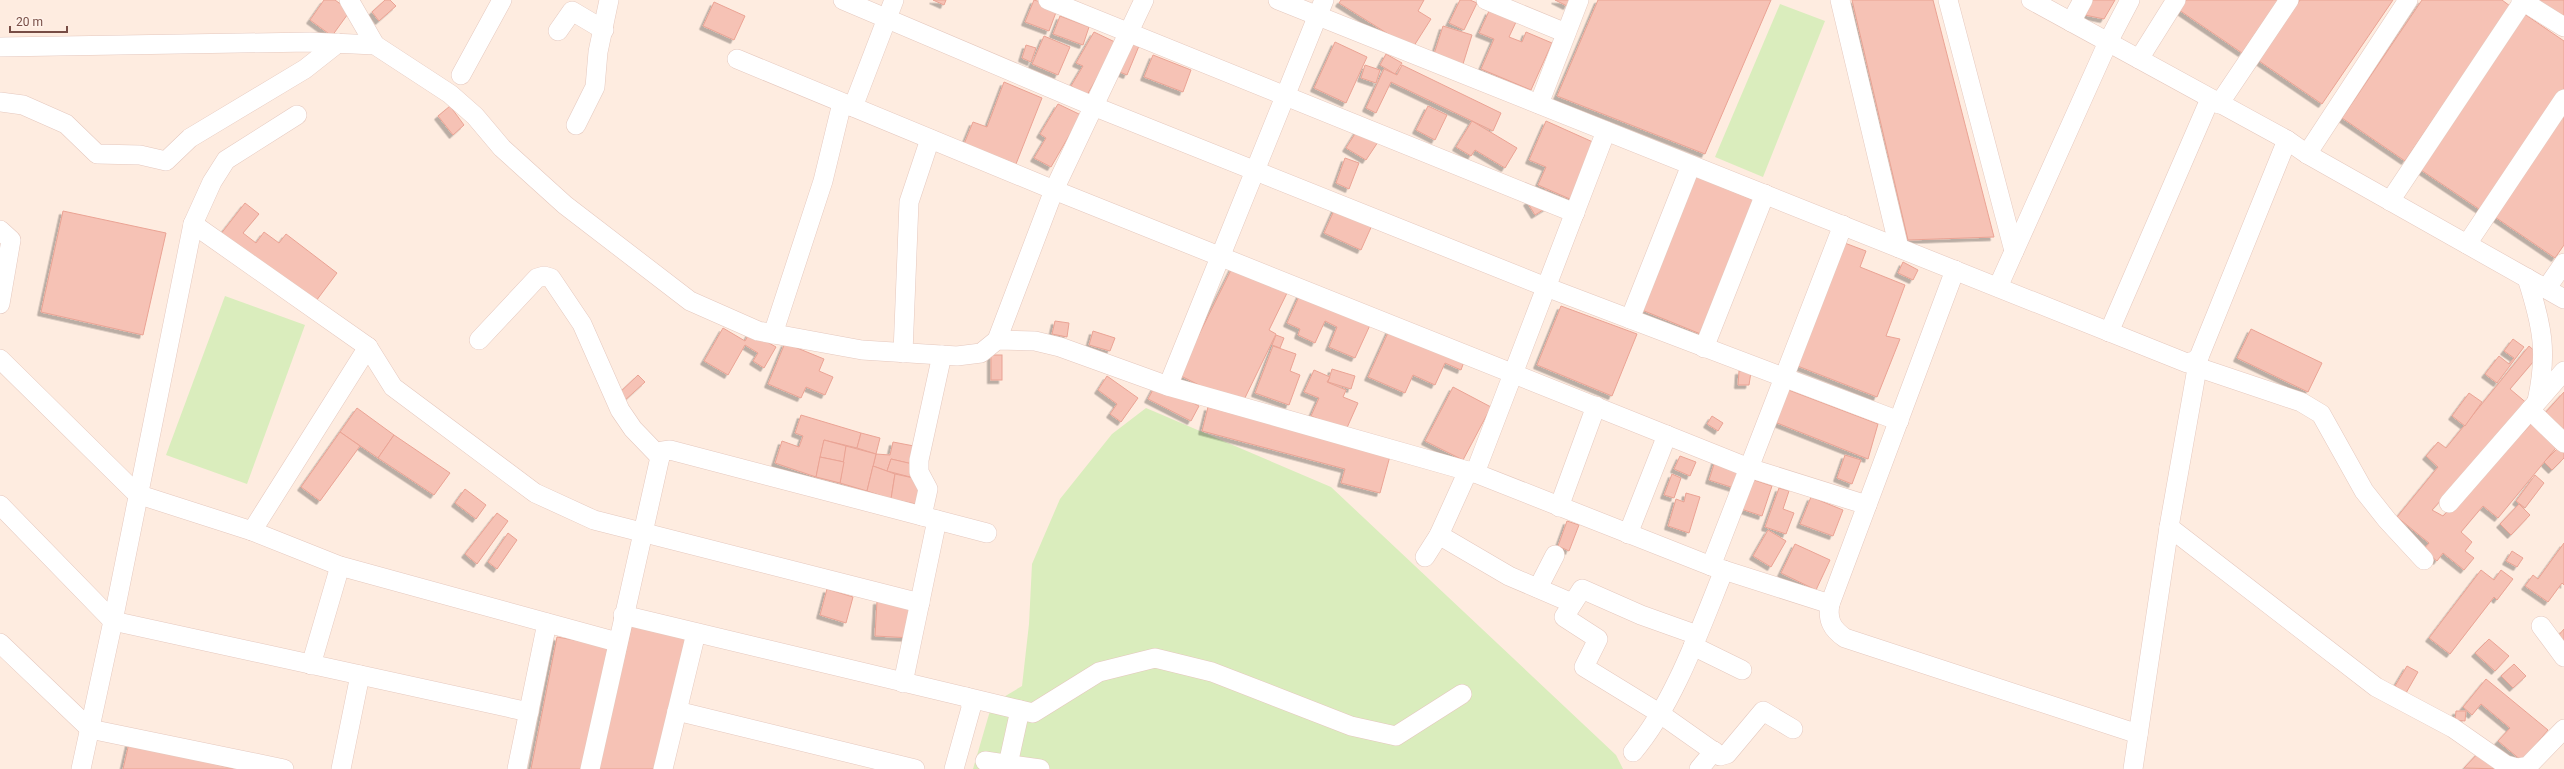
<svg xmlns="http://www.w3.org/2000/svg" width="2564" height="769" font-family="Roboto,sans-serif">
	<style>
		.green { fill: #daedbd }
		.building { fill: #f6c2b5; stroke: #eaa394; filter: url(#shadow) }
		.lines { fill: none; stroke-linecap: round; stroke-linejoin: round }
		.minor-casing { stroke: #e5c8be; stroke-width: 20 }
		.minor { stroke: #fff; stroke-width: 19 }
	</style>
	<defs>
		<filter id="shadow"><feDropShadow dx="-3.5" dy="3.5" stdDeviation="0" flood-color="#0004"/></filter>
	</defs>
	<rect width="100%" height="100%" fill="#feece0"/>
	<!-- green -->
	<g class="green">
		<polygon points="1780,4 1825,21 1763,177 1715,157"/>
		<polygon points="225,296 305,325 247,484 166,455"/>
		<polygon points="1146,408 1331,487 1616,755 1623,769 973,769 992,704 1022,686 1029,624 1032,564 1060,499 1112,434"/>
	</g>
	<!-- building -->
	<g class="building">
		<polygon points="324,0 335,0 350,11 332,36 310,20"/>
		<polygon points="385,0 390,0 396,6 379,21 372,12"/>
		<polygon points="933,0 946,0 944,5"/>
		<polygon points="1034,0 1058,7 1049,31 1025,22"/>
		<polygon points="1341,0 1424,0 1418,11 1431,19 1412,49 1339,3"/>
		<polygon points="1460,0 1470,0 1477,3 1464,30 1449,23"/>
		<polygon points="1555,0 1570,0 1567,6"/>
		<polygon points="1598,0 1771,0 1705,154 1557,96"/>
		<polygon points="1852,0 1933,0 1994,237 1908,240"/>
		<polygon points="2088,0 2115,0 2104,19 2080,14"/>
		<polygon points="2186,0 2278,0 2242,53 2179,10"/>
		<polygon points="2300,0 2393,0 2322,104 2259,61"/>
		<polygon points="2422,0 2502,0 2510,6 2405,161 2342,118"/>
		<polygon points="2537,0 2564,0 2564,18"/>
		<polygon points="714,2 745,16 734,40 703,26"/>
		<polygon points="1489,11 1516,22 1509,37 1522,42 1526,32 1552,43 1531,90 1481,69 1494,39 1479,33"/>
		<polygon points="2523,13 2564,41 2564,90 2482,211 2418,168"/>
		<polygon points="1060,16 1089,27 1083,45 1053,34"/>
		<polygon points="1443,26 1472,35 1463,64 1434,54"/>
		<polygon points="1094,32 1117,43 1087,95 1071,86 1083,66 1076,63"/>
		<polygon points="1044,36 1070,47 1058,75 1032,64"/>
		<polygon points="1129,42 1139,46 1127,75 1117,71"/>
		<polygon points="1335,42 1367,57 1346,103 1314,88"/>
		<polygon points="1026,45 1036,48 1031,62 1022,58"/>
		<polygon points="1386,54 1402,63 1395,74 1380,65"/>
		<polygon points="1153,55 1191,70 1183,92 1144,77"/>
		<polygon points="1365,65 1380,70 1376,83 1361,78"/>
		<polygon points="1402,65 1501,113 1493,131 1391,82 1376,113 1366,108 1384,69 1397,75"/>
		<polygon points="1004,82 1042,98 1016,164 964,144 973,122 987,127"/>
		<polygon points="1058,104 1081,115 1051,167 1034,158 1046,138 1040,134"/>
		<polygon points="450,106 464,125 453,135 438,116"/>
		<polygon points="1428,106 1447,115 1435,140 1416,130"/>
		<polygon points="2564,109 2564,245 2555,258 2492,215"/>
		<polygon points="1472,121 1517,148 1505,168 1475,150 1471,156 1456,147"/>
		<polygon points="1546,121 1604,147 1579,203 1538,185 1546,167 1529,160"/>
		<polygon points="1358,129 1378,142 1366,160 1346,148"/>
		<polygon points="1345,158 1359,163 1349,189 1336,183"/>
		<polygon points="1693,175 1758,202 1703,335 1637,308"/>
		<polygon points="1546,190 1554,203 1535,215 1527,202"/>
		<polygon points="245,203 259,214 243,233 256,243 264,232 279,243 286,234 337,273 313,305 220,235"/>
		<polygon points="1336,206 1373,223 1361,250 1324,233"/>
		<polygon points="63,211 166,233 143,335 41,312"/>
		<polygon points="1842,242 1866,251 1860,267 1905,285 1886,336 1900,339 1877,397 1795,365"/>
		<polygon points="1903,262 1918,270 1913,280 1898,273"/>
		<polygon points="1233,266 1287,293 1269,330 1276,334 1241,406 1179,375"/>
		<polygon points="1301,292 1371,323 1355,358 1329,347 1337,327 1325,321 1315,343 1298,335 1300,329 1287,323"/>
		<polygon points="1561,306 1637,334 1612,396 1537,365"/>
		<polygon points="1055,321 1069,323 1067,337 1052,334"/>
		<polygon points="1391,326 1466,356 1461,370 1445,363 1435,385 1413,375 1405,393 1368,377"/>
		<polygon points="723,328 745,341 750,332 776,347 764,368 753,361 758,353 745,345 728,375 704,361"/>
		<polygon points="2251,329 2322,363 2308,392 2237,358"/>
		<polygon points="1093,331 1115,338 1110,351 1089,345"/>
		<polygon points="1276,335 1284,338 1280,348 1272,345"/>
		<polygon points="2513,339 2524,347 2497,383 2485,374 2499,356 2509,364 2514,358 2504,351"/>
		<polygon points="785,343 824,359 819,371 833,377 825,395 806,387 801,398 768,384"/>
		<polygon points="1273,346 1296,354 1290,371 1300,375 1289,405 1255,393"/>
		<polygon points="2529,346 2539,355 2510,389 2529,405 2432,510 2443,516 2534,421 2560,443 2498,518 2483,506 2461,532 2472,542 2465,551 2474,558 2464,570 2443,553 2437,561 2423,550 2429,543 2397,517 2438,467 2426,456 2438,442 2446,448"/>
		<rect x="991" y="355" width="11" height="25"/>
		<polygon points="1332,369 1355,376 1351,389 1328,382"/>
		<polygon points="1314,370 1330,377 1327,382 1346,390 1343,397 1358,403 1346,430 1311,416 1319,398 1304,392"/>
		<polygon points="1739,371 1751,372 1749,385 1738,385"/>
		<polygon points="638,375 645,382 623,402 617,395"/>
		<polygon points="1107,376 1138,398 1121,422 1110,414 1117,404 1098,390"/>
		<polygon points="1156,384 1199,406 1191,421 1148,399"/>
		<polygon points="1453,387 1491,407 1463,460 1425,441"/>
		<polygon points="1786,389 1878,424 1868,459 1772,421"/>
		<polygon points="2564,392 2564,431 2544,414"/>
		<polygon points="2469,393 2482,402 2465,426 2452,416"/>
		<polygon points="1208,407 1390,456 1380,493 1341,483 1345,469 1202,431"/>
		<polygon points="357,408 394,435 378,458 340,432"/>
		<polygon points="801,415 861,433 857,448 824,440 816,477 775,463 782,441 799,447 803,436 795,433"/>
		<polygon points="1712,416 1723,423 1718,431 1707,424"/>
		<polygon points="340,432 360,446 320,501 301,487"/>
		<polygon points="861,433 880,438 876,454 857,448"/>
		<polygon points="394,435 450,473 434,495 378,458"/>
		<polygon points="824,440 846,446 844,462 820,457"/>
		<polygon points="893,442 914,446 912,464 891,459 887,471 873,466 876,454 890,455"/>
		<polygon points="846,446 876,454 867,491 840,483"/>
		<polygon points="2559,447 2564,452 2564,458 2552,470 2544,462"/>
		<polygon points="1845,455 1861,460 1852,484 1837,478"/>
		<polygon points="1680,456 1696,462 1690,476 1674,469"/>
		<polygon points="820,457 844,462 840,483 816,477"/>
		<polygon points="1716,458 1744,467 1737,489 1709,480"/>
		<polygon points="891,459 917,465 918,479 887,471"/>
		<polygon points="873,466 895,474 891,499 867,491"/>
		<polygon points="895,474 918,479 921,505 891,499"/>
		<polygon points="1672,474 1681,478 1674,498 1664,495"/>
		<polygon points="2535,475 2544,483 2525,508 2516,501"/>
		<polygon points="1751,479 1772,486 1762,516 1741,509"/>
		<polygon points="1779,488 1789,491 1783,509 1794,513 1786,534 1765,527"/>
		<polygon points="465,489 486,505 476,519 455,503"/>
		<polygon points="1686,493 1700,497 1689,533 1668,526 1676,499 1684,502"/>
		<polygon points="1811,497 1843,510 1833,536 1800,524"/>
		<polygon points="2519,504 2530,515 2511,535 2500,524"/>
		<polygon points="497,513 508,521 477,564 465,554"/>
		<polygon points="1567,521 1579,525 1569,551 1558,546"/>
		<polygon points="1768,530 1786,541 1771,567 1753,556"/>
		<polygon points="508,533 517,540 497,569 488,562"/>
		<polygon points="2564,543 2564,585 2562,583 2548,602 2525,586 2533,575 2538,579"/>
		<polygon points="1795,544 1830,560 1816,590 1781,573"/>
		<polygon points="2512,551 2523,558 2517,567 2506,561"/>
		<polygon points="2481,570 2494,580 2501,570 2513,579 2497,600 2494,597 2450,654 2429,638"/>
		<polygon points="827,589 853,597 846,623 820,615"/>
		<polygon points="877,601 914,603 912,638 875,636"/>
		<polygon points="632,625 690,638 659,769 598,769"/>
		<polygon points="2564,629 2564,643 2557,637"/>
		<polygon points="557,637 608,646 584,769 531,769"/>
		<polygon points="2489,639 2509,656 2495,671 2475,653"/>
		<polygon points="2514,664 2526,676 2513,688 2501,676"/>
		<polygon points="2407,666 2418,672 2406,693 2395,686"/>
		<polygon points="2486,679 2548,730 2522,761 2498,741 2510,728 2481,704 2472,715 2463,707"/>
		<polygon points="2456,711 2466,711 2465,721 2455,720"/>
		<polygon points="129,743 235,769 123,769"/>
		<polygon points="2481,750 2502,769 2464,768"/>
	</g>
	<g class="lines">
		<defs>
			<g id="minor">
				<polyline points="349,0 375,45"/>
				<polyline points="843,0 1093,106 1546,287 1899,421"/>
				<polyline points="1048,0 1575,213"/>
				<polyline points="1278,0 2187,363 2194,361 2199,357 2287,140"/>
				<polyline points="1486,0 1566,33"/>
				<polyline points="1840,0 1899,248"/>
				<polyline points="1948,0 2014,251"/>
				<polyline points="2031,0 2287,140 2307,154 2564,299"/>
				<polyline points="2521,0 2564,27"/>
				<polyline points="2071,22 2083,0"/>
				<polyline points="558,31 572,11 604,30"/>
				<polyline points="0,47 310,42 375,45 450,94 475,116 502,148 565,205 690,301 758,331 862,350 957,356 981,353 997,340 1035,341 1060,347 1168,386 1475,473"/>
				<polyline points="737,59 1054,190 1749,468 1867,505"/>
				<polyline points="2139,59 2176,0"/>
				<polyline points="461,75 502,0"/>
				<polyline points="0,102 23,105 66,124 97,154 140,155 166,161 190,138 305,69 338,43"/>
				<polyline points="1539,104 1579,0"/>
				<polyline points="2219,104 2289,0"/>
				<polyline points="853,107 894,0"/>
				<polyline points="576,125 595,87 598,52 609,0"/>
				<polyline points="1606,131 1475,473 1711,566 1830,604"/>
				<polyline points="2307,154 2408,0"/>
				<polyline points="2390,201 2524,0"/>
				<polyline points="193,224 368,347 393,387 535,493 594,520 920,603"/>
				<polyline points="0,230 11,240 0,304"/>
				<polyline points="2467,244 2564,99"/>
				<path d="M1955,270L1830,604C1827,620 1832,629 1845,638L2138,734"/>
				<path d="M2527,278C2542,325 2548,352 2537,401"/>
				<polyline points="1998,287 2108,42 2130,0"/>
				<polyline points="2546,289 2564,263"/>
				<polyline points="1630,319 1691,165"/>
				<polyline points="2109,332 2210,99"/>
				<polyline points="773,334 823,181 842,103"/>
				<polyline points="479,340 537,278 544,276 551,278 582,324 620,410 633,429 660,457"/>
				<polyline points="997,340 1054,190 1144,0"/>
				<polyline points="1704,348 1765,194"/>
				<polyline points="903,353 909,202 930,139"/>
				<polyline points="0,359 137,494 252,531 340,566 617,642"/>
				<polyline points="2197,367 2301,402 2321,414 2364,491 2387,520 2424,560"/>
				<polyline points="1168,386 1324,0"/>
				<polyline points="2530,410 2564,443"/>
				<polyline points="2449,503 2564,371"/>
				<polyline points="0,505 113,621 529,712"/>
				<polyline points="1559,507 1596,406"/>
				<polyline points="922,516 928,489 919,472 919,460 942,355"/>
				<polyline points="2169,527 2376,687 2453,728 2506,765 2517,768 2528,766 2564,729"/>
				<polyline points="252,531 368,347"/>
				<polyline points="1628,534 1667,435"/>
				<polyline points="1439,535 1509,576 1572,603"/>
				<polyline points="1425,557 1439,535 1468,471"/>
				<polyline points="1711,566 1843,225"/>
				<polyline points="1538,588 1555,555"/>
				<polyline points="623,615 966,697 970,701 971,708 954,769"/>
				<polyline points="2541,626 2564,657"/>
				<polyline points="1697,635 1641,615 1582,589 1564,617 1598,639 1584,667 1659,713 1720,756 1727,754 1763,711 1793,729"/>
				<polyline points="0,643 90,729 284,769"/>
				<polyline points="1693,646 1742,670"/>
				<polyline points="311,665 340,566"/>
				<polyline points="903,683 937,520"/>
				<polyline points="966,697 1033,713 1099,672 1155,658 1212,672 1351,726 1396,736 1462,694"/>
				<polyline points="677,711 915,769"/>
				<path d="M1633,752C1674,704 1700,629 1724,570"/>
				<polyline points="985,761 1040,769"/>
				<polyline points="81,769 113,621 193,224 212,182 226,160 297,115"/>
				<polyline points="341,769 360,675"/>
				<polyline points="517,769 547,623"/>
				<polyline points="590,769 660,457 663,451 670,450 987,533"/>
				<polyline points="663,769 696,633"/>
				<polyline points="1007,769 1020,710"/>
				<polyline points="1699,769 1714,751"/>
				<polyline points="2133,769 2169,527 2199,357"/>
			</g>
		</defs>
		<!-- minor casing -->
		<use href="#minor" class="minor-casing"/>
		<!-- minor -->
		<use href="#minor" class="minor"/>
	</g>
	<!-- scale -->
	<path d="M10 26v6h57v-6" fill="none" stroke="#774d45" stroke-width="2"/>
	<text x="16" y="26" font-size="12" fill="#774d45" stroke="#fff1e8" stroke-width="3" paint-order="stroke">20 m</text>
</svg>
